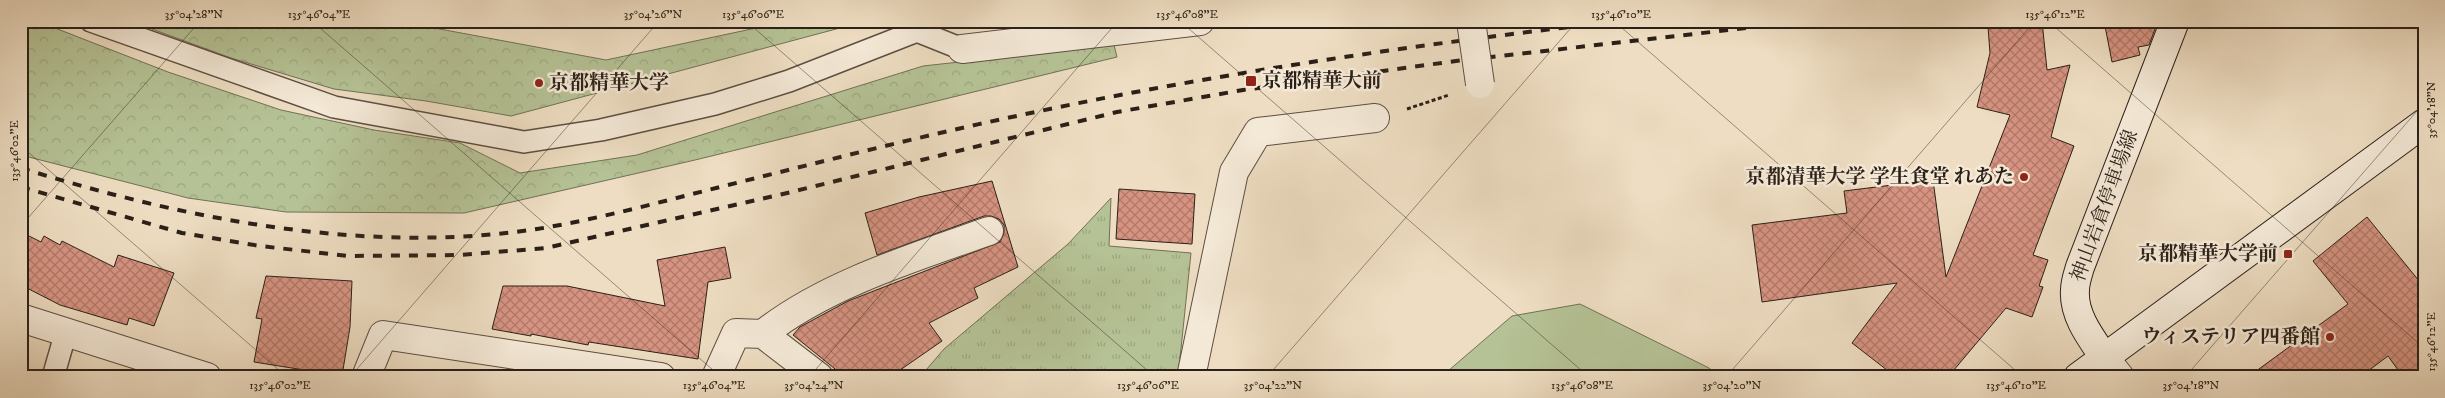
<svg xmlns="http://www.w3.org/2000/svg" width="2445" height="398" font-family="'IM FELL DW Pica','Noto Serif JP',serif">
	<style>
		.grass { fill: url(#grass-tufts); stroke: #707156 }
		.forest { fill: url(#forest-crowns); stroke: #707156 }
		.green { fill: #b5c295; stroke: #707156 }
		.building { fill: url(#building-cross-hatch); stroke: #2b2018 }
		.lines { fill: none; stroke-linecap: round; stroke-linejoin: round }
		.lane-casing { stroke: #5c4f42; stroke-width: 24 }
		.street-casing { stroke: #5c4f42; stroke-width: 30 }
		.secondary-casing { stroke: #2b2018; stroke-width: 30 }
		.path { stroke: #2b2018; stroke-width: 3; stroke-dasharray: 4 2.5; stroke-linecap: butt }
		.lane { stroke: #f4e9d7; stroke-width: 21 }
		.street { stroke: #f4e9d7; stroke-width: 28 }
		.secondary { stroke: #f4e9d7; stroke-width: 28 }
		.rail { stroke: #2b2018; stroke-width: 4; stroke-dasharray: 9 9; stroke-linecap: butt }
		.street-bridge-casing { stroke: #5c4f42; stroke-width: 30; stroke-linecap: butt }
		.street-bridge { stroke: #f4e9d7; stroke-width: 28 }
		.ticks { fill: none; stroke: #2b2018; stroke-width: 1; stroke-opacity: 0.45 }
		.poi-dot { fill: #8f2418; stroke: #f4e9d7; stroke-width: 2 }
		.labels { text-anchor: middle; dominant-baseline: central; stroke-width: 5; stroke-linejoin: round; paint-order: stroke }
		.poi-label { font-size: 20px; font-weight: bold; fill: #2b2018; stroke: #f4e9d7; text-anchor: end }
		.street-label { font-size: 20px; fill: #2b2018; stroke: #f4e9d7 }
		.neatline { fill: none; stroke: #2b2018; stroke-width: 2 }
		.ticks-label { font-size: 12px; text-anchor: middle; fill: #2b2018 }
	</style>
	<defs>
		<pattern id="grass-tufts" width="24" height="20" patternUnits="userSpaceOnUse" patternTransform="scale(1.25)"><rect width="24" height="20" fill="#b5c295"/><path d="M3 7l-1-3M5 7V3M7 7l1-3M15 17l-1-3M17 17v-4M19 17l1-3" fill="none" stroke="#9ca680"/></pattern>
		<pattern id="forest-crowns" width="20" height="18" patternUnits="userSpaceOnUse" patternTransform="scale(1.25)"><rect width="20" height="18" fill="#b5c295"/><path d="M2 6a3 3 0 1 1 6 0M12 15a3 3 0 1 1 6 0" fill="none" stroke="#9ca680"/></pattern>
		<pattern id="building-cross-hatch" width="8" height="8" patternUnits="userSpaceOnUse" patternTransform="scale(1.25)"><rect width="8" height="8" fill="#d79381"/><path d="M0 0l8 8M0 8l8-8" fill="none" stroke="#af7869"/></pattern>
	</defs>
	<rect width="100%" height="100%" fill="#eeddc2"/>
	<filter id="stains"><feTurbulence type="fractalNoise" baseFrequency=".004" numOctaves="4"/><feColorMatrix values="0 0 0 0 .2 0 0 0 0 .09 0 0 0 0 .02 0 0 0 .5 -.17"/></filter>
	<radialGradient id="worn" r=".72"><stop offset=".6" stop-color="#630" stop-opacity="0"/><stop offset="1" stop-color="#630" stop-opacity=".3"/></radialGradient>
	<!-- grass -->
	<polygon class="grass" points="1111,198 1109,246 1191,253 1178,377 920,377 944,349 1068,244"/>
	<!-- forest -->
	<g class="forest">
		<polygon points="21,21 37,21 168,72 281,110 374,130 460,143 520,173 637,155 923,66 1114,45 1117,57 695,160 464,213 286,212 188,198 21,155"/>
		<polygon points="130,21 430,21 429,27 606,60 789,21 849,21 851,25 511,116 426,101 334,89 231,58"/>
	</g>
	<!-- green -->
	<polygon class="green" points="1580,304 1709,368 1719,377 1441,377 1512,316"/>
	<!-- building -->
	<g class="building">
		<polygon points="2042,21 2047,70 2070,65 2051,137 2074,146 2033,255 2048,260 2039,286 2043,287 2032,317 2006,308 1948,377 1896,377 1852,343 1897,283 1762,302 1752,225 1847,213 1844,191 1933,180 1946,277 2010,115 1977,107 1990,53 1988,27"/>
		<polygon points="2104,21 2158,21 2149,45 2138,47 2140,55 2112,62"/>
		<polygon points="992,181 1018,267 974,288 978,298 929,323 942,341 890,377 845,377 793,335 800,327 848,301 1000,242 1004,233 1004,225 999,219 991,216 984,216 877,255 865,213 919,197"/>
		<polygon points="1119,189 1195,194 1192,244 1116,239"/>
		<polygon points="2367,217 2424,287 2424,377 2403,377 2388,356 2360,377 2248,377 2348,304 2313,261"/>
		<polygon points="21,232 41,242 44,236 60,245 62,241 114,267 118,255 174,273 154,326 129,318 127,325 60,305 21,285"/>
		<polygon points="725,247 731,278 708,282 698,359 589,342 588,345 531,334 531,336 492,329 503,286 567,286 665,306 657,260"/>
		<polygon points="266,276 352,281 350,327 342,376 254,362 262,319 256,318"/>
	</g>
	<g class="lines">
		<defs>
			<g id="lane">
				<polyline points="91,21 334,107 524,142 601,130 715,104 789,81 917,31 962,49"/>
				<polyline points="53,377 66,332"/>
			</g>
			<g id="street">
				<polyline points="962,49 1200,21"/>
				<polyline points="21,318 207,377"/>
				<path d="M763,334C824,285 915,257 989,231"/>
				<polyline points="2104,357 2120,377"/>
				<polyline points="366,377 383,335 661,377"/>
				<polyline points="716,377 736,333 763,334 819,377"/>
				<polyline points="1191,377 1234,172 1258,132 1375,118"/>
			</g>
			<g id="secondary">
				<path d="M2104,357C2091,338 2073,315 2075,290C2075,282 2078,274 2080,267L2175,21"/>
				<polyline points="2078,377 2424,123"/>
			</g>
		</defs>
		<!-- lane casing -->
		<use href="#lane" class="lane-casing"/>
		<!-- street casing -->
		<use href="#street" class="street-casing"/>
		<!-- secondary casing -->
		<use href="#secondary" class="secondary-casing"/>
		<!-- path -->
		<g class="path">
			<polyline points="1345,22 1345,21"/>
			<polyline points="1407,109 1449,95"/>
		</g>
		<!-- lane -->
		<use href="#lane" class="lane"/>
		<!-- street -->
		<use href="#street" class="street"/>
		<!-- secondary -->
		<use href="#secondary" class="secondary"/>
		<!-- rail -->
		<g class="rail">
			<path d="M21,168C184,219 366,255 537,229C599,219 660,202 720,187C813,164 905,140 998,120C1203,75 1412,45 1620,21"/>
			<polyline points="21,187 182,233 260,246 349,256 460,255 546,248 783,194 1117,112 1243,90 1456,61 1808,21"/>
		</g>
		<defs>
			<polyline id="street-bridge" points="1471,21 1480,84"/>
		</defs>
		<!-- street-bridge casing -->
		<use href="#street-bridge" class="street-bridge-casing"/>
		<!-- street-bridge -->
		<use href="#street-bridge" class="street-bridge"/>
	</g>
	<!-- ticks -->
	<path class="ticks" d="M312,21L721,377M746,21L1155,377M1180,21L1589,377M1614,21L2023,377M2048,21L2424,348M21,146L287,377M21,226L200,21M350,377L659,21M809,377L1118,21M1267,377L1577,21M1726,377L2035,21M2185,377L2424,103"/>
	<!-- markers -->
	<g class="poi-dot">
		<rect x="1245" y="75" width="12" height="12" rx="2.5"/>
		<circle cx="539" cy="83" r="5"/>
		<circle cx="2024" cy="177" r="5"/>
		<rect x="2283" y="249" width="10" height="10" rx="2.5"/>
		<circle cx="2330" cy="337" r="5"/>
	</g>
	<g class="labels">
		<!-- poi labels -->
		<g class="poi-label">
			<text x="1262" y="81" text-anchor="start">京都精華大前</text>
			<text x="549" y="83" text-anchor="start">京都精華大学</text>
			<text x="2014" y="177">京都清華大学 学生食堂 れあた</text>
			<text x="2278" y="254">京都精華大学前</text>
			<text x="2320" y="337">ウィステリア四番館</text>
		</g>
		<!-- street labels -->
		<g class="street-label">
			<text transform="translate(2105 206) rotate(-70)">神山岩倉停車場線</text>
		</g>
	</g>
	<!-- margin -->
	<rect width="2445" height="398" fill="none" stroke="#eeddc2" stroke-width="55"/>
	<rect x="28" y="28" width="2390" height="342" class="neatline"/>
	<g class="ticks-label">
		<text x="194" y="18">35°04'28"N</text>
		<text x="319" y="18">135°46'04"E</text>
		<text x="653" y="18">35°04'26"N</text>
		<text x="753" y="18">135°46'06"E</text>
		<text x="1187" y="18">135°46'08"E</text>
		<text x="1621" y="18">135°46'10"E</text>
		<text x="2055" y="18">135°46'12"E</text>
		<text transform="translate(2431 110) rotate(-90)" y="4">35°04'18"N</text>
		<text transform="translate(14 151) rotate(-90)" y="4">135°46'02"E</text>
		<text transform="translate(2431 342) rotate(-90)" y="4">135°46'12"E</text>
		<text x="280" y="389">135°46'02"E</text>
		<text x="714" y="389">135°46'04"E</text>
		<text x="814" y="389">35°04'24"N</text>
		<text x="1148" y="389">135°46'06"E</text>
		<text x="1273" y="389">35°04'22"N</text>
		<text x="1582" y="389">135°46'08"E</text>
		<text x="1732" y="389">35°04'20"N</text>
		<text x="2016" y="389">135°46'10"E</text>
		<text x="2191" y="389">35°04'18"N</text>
	</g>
	<rect width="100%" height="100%" filter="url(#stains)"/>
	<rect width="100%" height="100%" fill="url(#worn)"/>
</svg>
